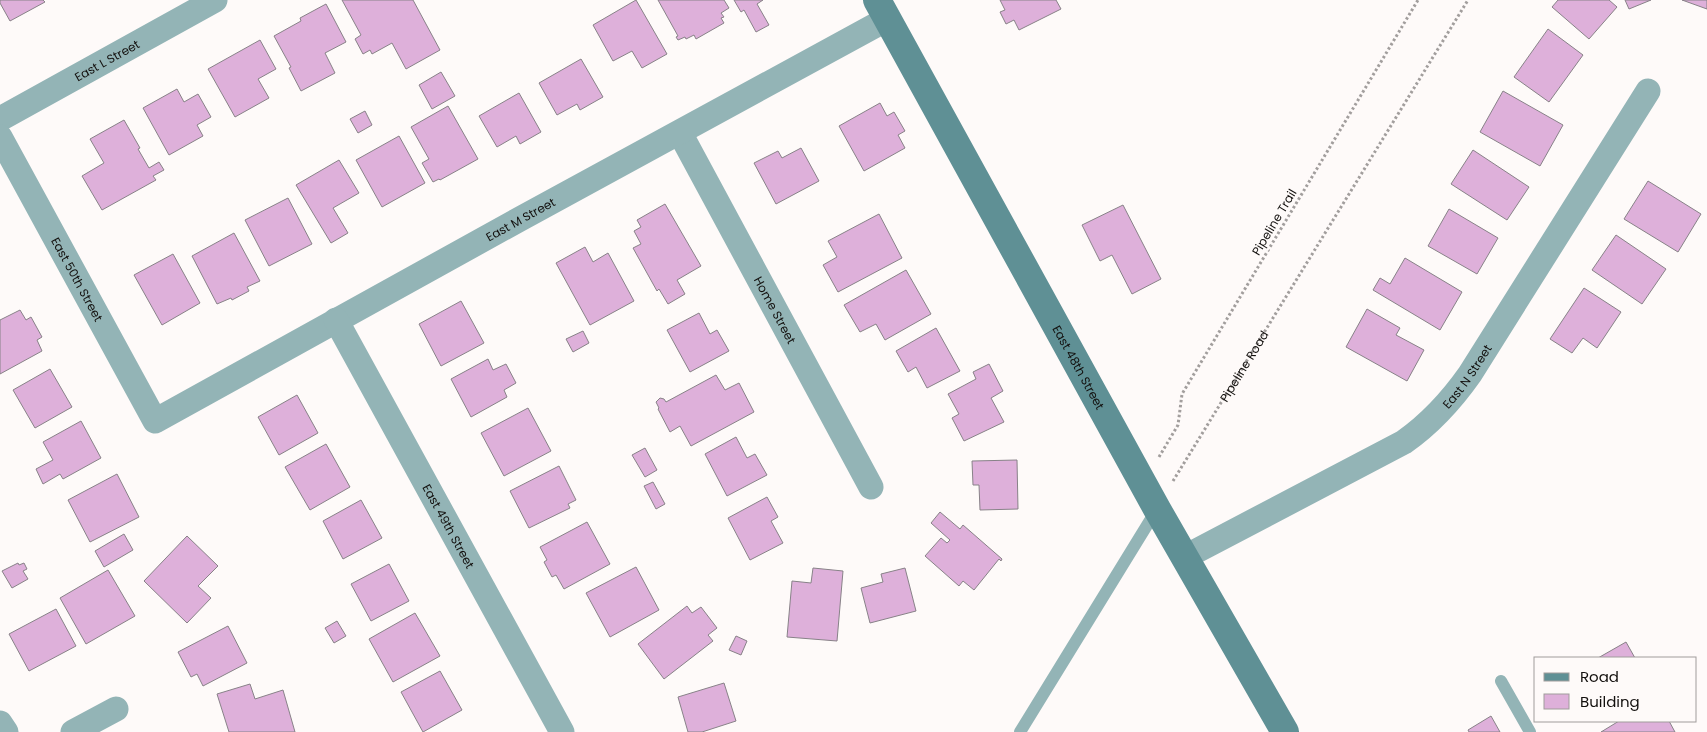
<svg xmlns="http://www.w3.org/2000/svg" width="1707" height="732" font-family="Poppins,sans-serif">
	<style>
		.building { fill: #deb0da; stroke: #888288 }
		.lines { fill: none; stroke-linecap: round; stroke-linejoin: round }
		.path { stroke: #a29e9d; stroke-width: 3; stroke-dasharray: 2.5 2.5; stroke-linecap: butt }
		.lane { stroke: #93b4b6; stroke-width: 12 }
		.street { stroke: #93b4b6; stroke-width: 25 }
		.secondary { stroke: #5f9095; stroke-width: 28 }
		.labels { text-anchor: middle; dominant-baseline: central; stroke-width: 4.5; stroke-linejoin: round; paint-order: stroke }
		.street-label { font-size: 12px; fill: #13100e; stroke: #fefaf9 }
	</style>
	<rect width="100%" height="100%" fill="#fefaf9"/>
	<!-- building -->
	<g class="building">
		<polygon points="0,0 43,0 45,2 10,21 0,3"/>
		<polygon points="342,0 413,0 440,50 406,69 392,43 372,54 370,50 363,54 355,39 361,35"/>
		<polygon points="636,0 667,54 642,68 632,51 613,61 593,25"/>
		<polygon points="658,0 724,0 729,8 721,13 724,17 721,18 724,23 696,39 694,35 686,39 685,37 678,40 676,37 678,36"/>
		<polygon points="734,0 763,0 757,4 769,25 756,32 744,10 741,12"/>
		<polygon points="1000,0 1056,0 1061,9 1019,30 1014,20 1006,24 1000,12 1005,10"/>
		<polygon points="1558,0 1609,0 1617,7 1589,39 1552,7"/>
		<polygon points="1625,0 1651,0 1629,9"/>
		<polygon points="1682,0 1707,0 1707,9"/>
		<polygon points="326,4 346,42 325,53 335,73 301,91 289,68 291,67 274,36 301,21 300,18"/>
		<polygon points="1548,29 1583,55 1549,102 1514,77"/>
		<polygon points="260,40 276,69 258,79 269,98 235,117 208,69"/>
		<polygon points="581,59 603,97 580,110 577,104 557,115 539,83"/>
		<polygon points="441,72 455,96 432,109 419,85"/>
		<polygon points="177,89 184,102 198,94 211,117 197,125 203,136 169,155 143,108"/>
		<polygon points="1503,91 1563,125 1540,166 1480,132"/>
		<polygon points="519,93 541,132 520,144 516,136 497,147 479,116"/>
		<polygon points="880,103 887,116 894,112 905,131 898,135 905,148 864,171 839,126"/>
		<polygon points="448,106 478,159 440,180 439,179 433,182 422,163 429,159 411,127"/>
		<polygon points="365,111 372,125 358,133 350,119"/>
		<polygon points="124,120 140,148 138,149 149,168 159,162 164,170 153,176 156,180 102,210 82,176 104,163 90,139"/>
		<polygon points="399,136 425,183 382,207 356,160"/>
		<polygon points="801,148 819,181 776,204 754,163 778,151 782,158"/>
		<polygon points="1473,150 1529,187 1507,220 1451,184"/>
		<polygon points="339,160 359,193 333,208 348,233 331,243 296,185"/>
		<polygon points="1648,181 1701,214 1678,252 1624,219"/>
		<polygon points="288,198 312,244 269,266 245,220"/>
		<polygon points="665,204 701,266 677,280 685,294 668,304 659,289 657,291 633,248 641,244 634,231 641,227 637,220"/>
		<polygon points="1123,205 1161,279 1132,294 1112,255 1100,261 1082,225"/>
		<polygon points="1449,209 1498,238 1477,274 1428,246"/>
		<polygon points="879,214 902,258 838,292 823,265 837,257 828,241"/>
		<polygon points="234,233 260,281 247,287 249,291 232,300 231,298 217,304 192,256"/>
		<polygon points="1616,235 1666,269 1642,304 1592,270"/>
		<polygon points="585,247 593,262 608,253 634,301 590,325 556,263"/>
		<polygon points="173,254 200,303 162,325 134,275"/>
		<polygon points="1405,258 1462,292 1440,330 1373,290 1380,278 1390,284"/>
		<polygon points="906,270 931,314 885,340 876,324 860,332 844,305"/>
		<polygon points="1584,288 1621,312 1597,348 1583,338 1572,353 1550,339"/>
		<polygon points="461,301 484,343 441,366 419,324"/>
		<polygon points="1367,309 1400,328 1396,335 1424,350 1407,381 1346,347"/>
		<polygon points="20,310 26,320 31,317 42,337 37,340 42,351 0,374 0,320"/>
		<polygon points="699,313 710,334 717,330 729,351 690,372 667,330"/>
		<polygon points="936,328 960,371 927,388 916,367 908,372 896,351"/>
		<polygon points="583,331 589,343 573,352 566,339"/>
		<polygon points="488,359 493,370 506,364 516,383 504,390 507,397 471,417 451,379"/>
		<polygon points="989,364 1003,391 991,398 1004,422 964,441 952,418 959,414 948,394 976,379 973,372"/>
		<polygon points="50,369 72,407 35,428 13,390"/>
		<polygon points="716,375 725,390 739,383 754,412 691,446 680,426 670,432 658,409 659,408 656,402 660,398 664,399 666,402"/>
		<polygon points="297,395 318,433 279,455 258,417"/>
		<polygon points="528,408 551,451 504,476 481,433"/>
		<polygon points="81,421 101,458 63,479 60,474 43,484 36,469 53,460 43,442"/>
		<polygon points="736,437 747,458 755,454 767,475 727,496 705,454"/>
		<polygon points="326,444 350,487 310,510 285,467"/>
		<polygon points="645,448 657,470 645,477 632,455"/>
		<polygon points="1017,460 1018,509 980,510 979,485 973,485 972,461"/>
		<polygon points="559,466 576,500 568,504 570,508 529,528 510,491"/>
		<polygon points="117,474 139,517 90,542 68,500"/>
		<polygon points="653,482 665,504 656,509 644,486"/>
		<polygon points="767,497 778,517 771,521 783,543 750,560 728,518"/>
		<polygon points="361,500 382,538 343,559 323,521"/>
		<polygon points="940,512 960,529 963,525 1002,559 1001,561 999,559 974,590 963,581 959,586 925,556 941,538 947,543 950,540 931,523"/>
		<polygon points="587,522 610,564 564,589 556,575 552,577 544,562 547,560 540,547"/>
		<polygon points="124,534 133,550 104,567 95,551"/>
		<polygon points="187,536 218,566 198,586 211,598 187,623 144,581"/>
		<polygon points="18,563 19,565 24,563 27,569 23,571 28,579 12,588 2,571"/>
		<polygon points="389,564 409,601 371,621 351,584"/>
		<polygon points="636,567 659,610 610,637 586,593"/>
		<polygon points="813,568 843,571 837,641 787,637 792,581 811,583"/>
		<polygon points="905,568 916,611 870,623 861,588 883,582 881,574"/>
		<polygon points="108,570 135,616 86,644 60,598"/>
		<polygon points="687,606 692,613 701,607 717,628 708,635 713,641 664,679 638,644"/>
		<polygon points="56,609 76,646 29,671 9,634"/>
		<polygon points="415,613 440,656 393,682 369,639"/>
		<polygon points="337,621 346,636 334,643 325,628"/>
		<polygon points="228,626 247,663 203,686 197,674 191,677 178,652"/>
		<polygon points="736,636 747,641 741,655 729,650"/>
		<polygon points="1626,642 1635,658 1598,658"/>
		<polygon points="440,671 462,710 423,732 401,692"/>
		<polygon points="724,683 736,721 702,732 688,732 678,697"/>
		<polygon points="250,684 255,699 283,690 295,732 229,732 217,694"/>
		<polygon points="1491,716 1500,732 1469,732 1468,730"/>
		<polygon points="1619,721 1669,721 1675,732 1601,732"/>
	</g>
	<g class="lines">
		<!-- path -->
		<g class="path">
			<polyline points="1159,457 1178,425 1182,394 1418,0"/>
			<path id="s1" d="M1173,481L1468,0"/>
		</g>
		<!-- lane -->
		<g class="lane">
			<polyline points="1501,681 1530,732"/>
			<polyline points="1020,732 1157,509"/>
		</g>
		<!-- street -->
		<g class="street">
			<path id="s2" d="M0,119L215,0"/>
			<path id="s3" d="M680,133L871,487"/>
			<path id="s4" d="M0,137L155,421L520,219L887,19"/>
			<path id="s5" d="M336,320L562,732"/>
			<path id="s6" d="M1185,557L1404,442C1431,423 1451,401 1470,374L1648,91"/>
			<polyline points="0,723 6,732"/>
			<polyline points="73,732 116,709"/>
		</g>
		<!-- secondary -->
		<path class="secondary" id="s7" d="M877,0L1157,509L1285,732"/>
	</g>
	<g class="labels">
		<!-- street labels -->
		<g class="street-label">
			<text stroke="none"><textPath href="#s2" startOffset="122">East L Street</textPath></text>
			<text stroke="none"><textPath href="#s4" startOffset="741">East M Street</textPath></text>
			<text transform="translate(1274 222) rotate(-59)">Pipeline Trail</text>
			<text stroke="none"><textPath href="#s4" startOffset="162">East 50th Street</textPath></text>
			<text stroke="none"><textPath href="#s3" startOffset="201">Home Street</textPath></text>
			<text stroke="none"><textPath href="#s1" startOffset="135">Pipeline Road</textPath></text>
			<text stroke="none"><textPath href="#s7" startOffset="419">East 48th Street</textPath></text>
			<text stroke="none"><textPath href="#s6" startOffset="339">East N Street</textPath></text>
			<text stroke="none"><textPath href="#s5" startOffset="235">East 49th Street</textPath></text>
		</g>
	</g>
	<!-- legend -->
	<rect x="1534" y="657" width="162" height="65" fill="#fefaf9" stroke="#a09c9b"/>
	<rect x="1544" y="673" width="25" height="8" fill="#5f9095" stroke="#a09c9b"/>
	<text x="1580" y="682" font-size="15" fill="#13100e">Road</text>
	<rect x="1544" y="694" width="25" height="15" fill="#deb0da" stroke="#a09c9b"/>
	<text x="1580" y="707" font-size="15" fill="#13100e">Building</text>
</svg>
